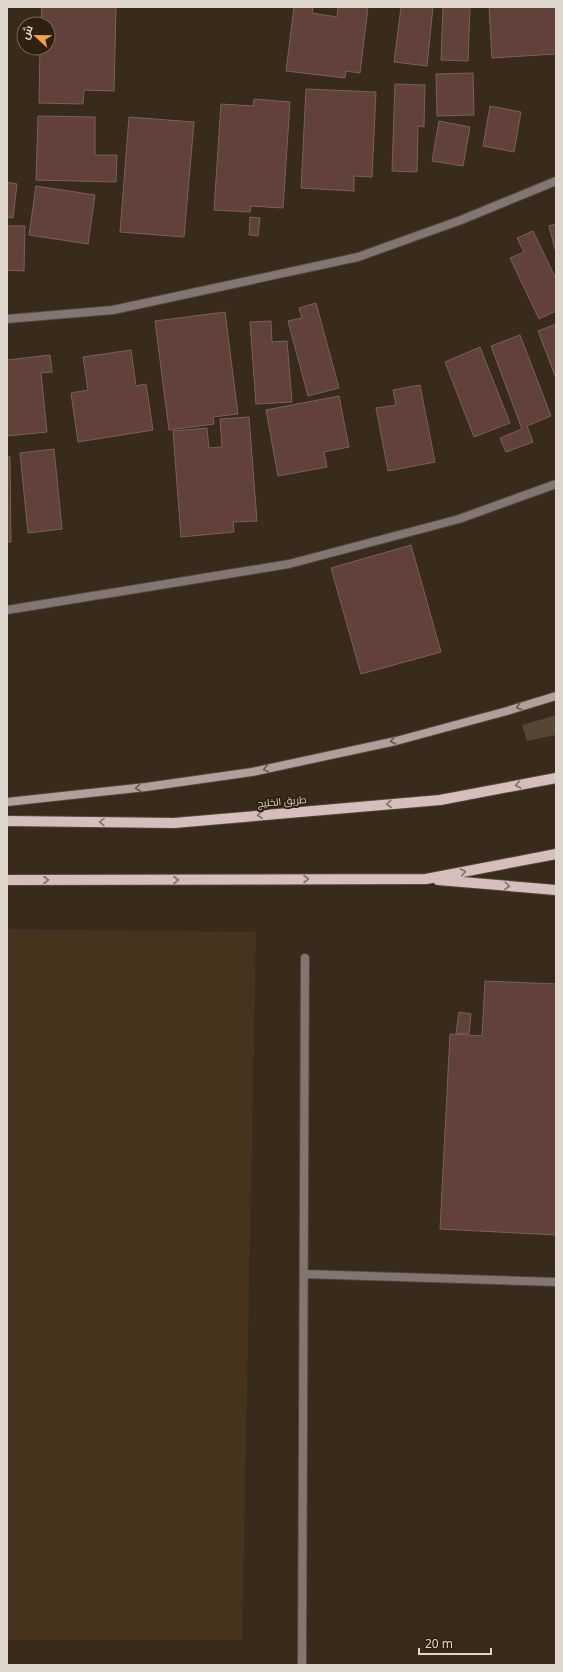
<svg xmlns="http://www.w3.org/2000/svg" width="563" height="1672" font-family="'Noto Sans',Cairo,sans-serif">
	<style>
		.built { fill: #45331e }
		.green { fill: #554636 }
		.building { fill: #614139; stroke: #78615b }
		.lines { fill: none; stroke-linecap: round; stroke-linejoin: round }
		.minor-casing { stroke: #534638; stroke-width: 10 }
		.secondary-casing { stroke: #534638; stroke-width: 10 }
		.primary-casing { stroke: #534638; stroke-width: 12 }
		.minor { stroke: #817674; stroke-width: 8 }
		.secondary { stroke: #b19f9c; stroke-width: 8 }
		.primary { stroke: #d5bebb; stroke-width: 10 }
		.oneway { stroke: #695a50 }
		.oneway2 { stroke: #827066 }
		.labels { text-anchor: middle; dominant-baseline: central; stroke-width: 4; stroke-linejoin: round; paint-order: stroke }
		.street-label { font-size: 10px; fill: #ded6cc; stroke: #2e2112 }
	</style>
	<rect width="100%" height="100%" fill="#382b1c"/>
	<!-- built -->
	<polygon class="built" points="7,929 256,932 242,1640 7,1640"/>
	<!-- green -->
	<polygon class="green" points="556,715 556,735 527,741 522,725"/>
	<!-- building -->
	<g class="building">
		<polygon points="42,7 116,7 114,91 84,90 83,104 39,103 40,48 48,48 48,24 41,24"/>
		<polygon points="294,7 313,7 312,13 337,17 338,7 368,7 360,73 346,71 345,78 286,71"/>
		<polygon points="401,7 433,7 427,66 394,62"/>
		<polygon points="443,7 470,7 468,61 441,60"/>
		<polygon points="489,7 556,7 556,54 492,58"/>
		<polygon points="473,73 474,115 437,116 436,74"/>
		<polygon points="395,84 425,85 424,127 418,126 417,172 392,171"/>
		<polygon points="306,89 376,92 372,177 354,176 354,191 301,188"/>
		<polygon points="254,99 290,102 283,208 251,206 250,212 214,210 221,104 253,106"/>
		<polygon points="490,106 521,112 514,152 483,146"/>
		<polygon points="38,116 95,117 95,155 117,155 116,182 36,180"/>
		<polygon points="129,117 194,122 184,237 120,232"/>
		<polygon points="439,121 470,127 463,166 432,161"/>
		<polygon points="7,182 17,184 13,218 7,217"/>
		<polygon points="36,186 95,195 88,244 29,235"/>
		<polygon points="250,217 260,218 258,236 249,235"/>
		<polygon points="556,224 556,253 549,226"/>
		<polygon points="7,226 25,226 24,271 7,270"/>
		<polygon points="533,231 556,279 556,311 539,319 510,258 524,252 517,238"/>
		<polygon points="316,303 339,388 308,396 288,321 302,318 299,308"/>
		<polygon points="225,312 238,414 213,417 214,424 169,430 155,321"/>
		<polygon points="271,321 272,342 287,341 292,402 256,404 250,322"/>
		<polygon points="556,324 556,378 538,331"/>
		<polygon points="520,335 551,416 527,426 533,442 506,452 500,438 522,429 491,346"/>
		<polygon points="480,347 510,423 474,437 445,362"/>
		<polygon points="131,350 136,386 146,384 153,430 78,442 71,393 88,390 83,357"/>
		<polygon points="50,355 52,372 41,373 47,432 7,436 7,360"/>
		<polygon points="420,385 435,462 388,471 376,408 396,405 393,390"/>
		<polygon points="339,396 349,447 324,452 327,467 278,476 266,410"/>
		<polygon points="249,417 257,521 233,522 234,532 181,537 173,431 207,428 209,448 222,447 220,419"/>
		<polygon points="54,449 62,529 28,533 20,453"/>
		<polygon points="7,457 10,457 11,542 7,542"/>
		<polygon points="411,545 441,652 361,674 331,568"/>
		<polygon points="485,981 556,984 556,1235 440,1229 450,1034 482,1036"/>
		<polygon points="459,1012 471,1014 469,1034 456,1033"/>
	</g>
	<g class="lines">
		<defs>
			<g id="minor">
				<polyline points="7,319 113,310 358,257 461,220 556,181"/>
				<polyline points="7,610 289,564 459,519 556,484"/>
				<polyline points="304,1274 556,1282"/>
				<polyline points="302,1665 305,958"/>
			</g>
			<polyline id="secondary" points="7,802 146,787 252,772 396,741 507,711 556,696"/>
			<g id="primary">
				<polyline points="7,821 174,823 440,800 556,778"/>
				<polyline points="7,880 426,879 556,854"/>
				<polyline points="438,880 556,890"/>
			</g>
		</defs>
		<!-- minor casing -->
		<use href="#minor" class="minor-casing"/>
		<!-- secondary casing -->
		<use href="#secondary" class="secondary-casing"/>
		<!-- primary casing -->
		<use href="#primary" class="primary-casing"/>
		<!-- minor -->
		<use href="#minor" class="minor"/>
		<!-- secondary -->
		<use href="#secondary" class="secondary"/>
		<!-- primary -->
		<use href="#primary" class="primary"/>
	</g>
	<!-- one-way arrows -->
	<defs><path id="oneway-chevron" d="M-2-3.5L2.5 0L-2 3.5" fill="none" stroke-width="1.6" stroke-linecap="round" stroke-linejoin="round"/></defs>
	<g class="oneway">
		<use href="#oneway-chevron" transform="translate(519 707) rotate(162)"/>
		<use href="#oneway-chevron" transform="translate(393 741) rotate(167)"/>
		<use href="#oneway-chevron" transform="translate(266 769) rotate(168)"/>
		<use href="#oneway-chevron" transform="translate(138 788) rotate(174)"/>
	</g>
	<g class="oneway2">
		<use href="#oneway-chevron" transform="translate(518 785) rotate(169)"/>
		<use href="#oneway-chevron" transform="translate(389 804) rotate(175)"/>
		<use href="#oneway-chevron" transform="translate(260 815) rotate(175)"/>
		<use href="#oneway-chevron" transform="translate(102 822) rotate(-179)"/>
		<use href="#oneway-chevron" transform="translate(463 872) rotate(-11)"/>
		<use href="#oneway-chevron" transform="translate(306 879)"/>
		<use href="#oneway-chevron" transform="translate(46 880)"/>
		<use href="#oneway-chevron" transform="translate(176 880)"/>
		<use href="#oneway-chevron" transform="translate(507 886) rotate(5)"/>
	</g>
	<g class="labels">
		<!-- street labels -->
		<g class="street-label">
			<text transform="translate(282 801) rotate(-5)">طريق الخليج</text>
		</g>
	</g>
	<!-- border -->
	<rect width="563" height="1672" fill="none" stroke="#ded6cc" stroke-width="16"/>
	<!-- north arrow -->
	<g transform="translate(36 36) rotate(292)"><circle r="19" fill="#2e2112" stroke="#74695c"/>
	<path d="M0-3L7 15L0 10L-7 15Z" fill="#f5a246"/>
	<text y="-6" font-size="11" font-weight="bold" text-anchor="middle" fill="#ded6cc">ش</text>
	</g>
	<!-- scale -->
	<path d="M419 1648v6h72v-6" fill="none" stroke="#ded6cc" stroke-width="2"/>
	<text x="425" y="1648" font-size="12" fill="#ded6cc" stroke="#2e2112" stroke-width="3" paint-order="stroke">20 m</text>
</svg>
